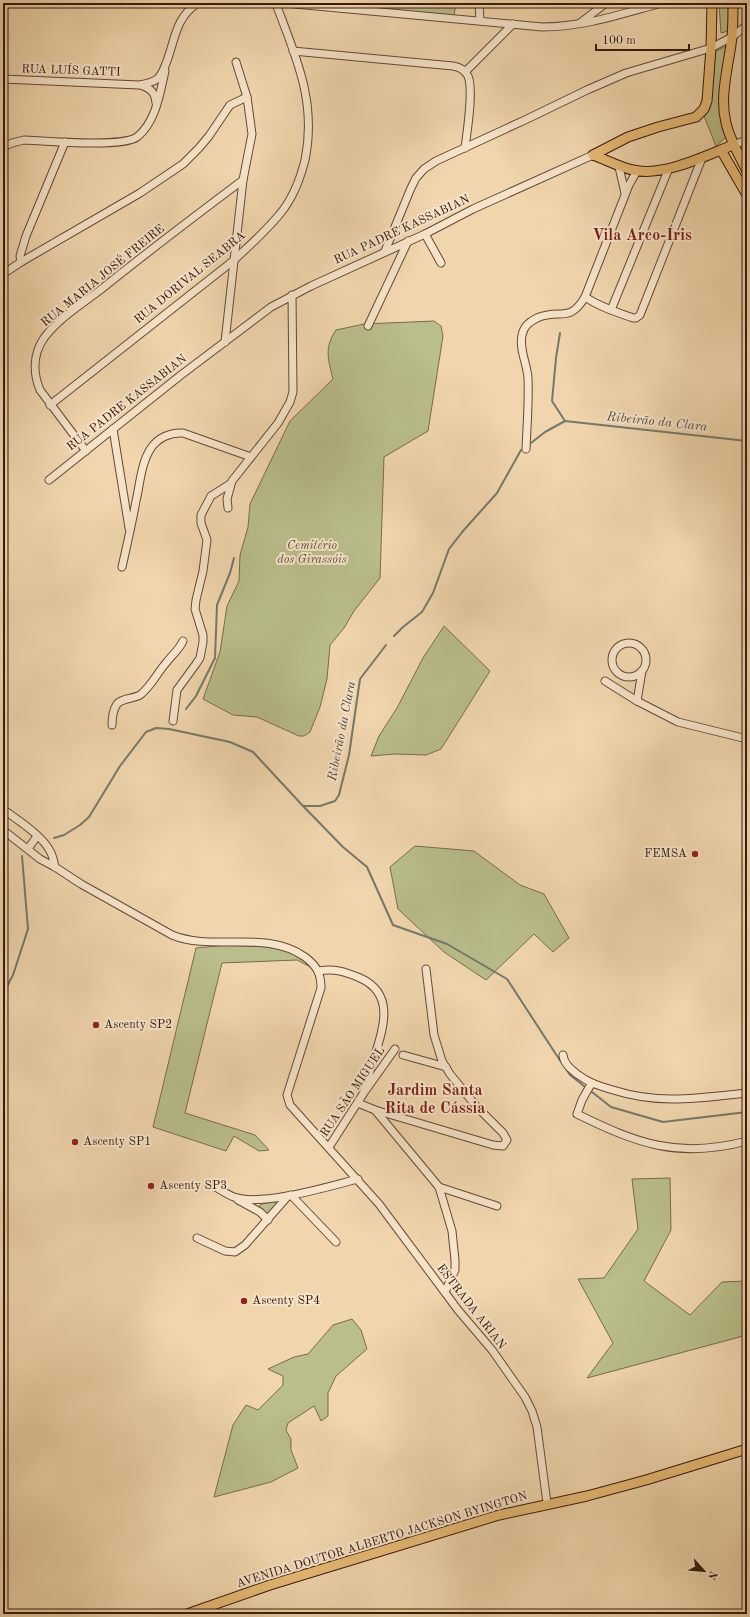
<svg xmlns="http://www.w3.org/2000/svg" width="750" height="1617" font-family="'Old Standard TT',serif">
	<style>
		.green { fill: #b9be8a; stroke: #786b4c }
		.lines { fill: none; stroke-linecap: round; stroke-linejoin: round }
		.stream { stroke: #73796c; stroke-width: 2 }
		.minor-casing { stroke: #654835; stroke-width: 9 }
		.major-casing { stroke: #36180d; stroke-width: 11 }
		.minor { stroke: #f6e4ca; stroke-width: 7 }
		.major { stroke: #e8bb76; stroke-width: 9 }
		.poi-dot { fill: #8f2418; stroke: #f6e4ca; stroke-width: 1.5 }
		.labels { text-anchor: middle; dominant-baseline: central; stroke-width: 4; stroke-linejoin: round; paint-order: stroke }
		.street-label { font-size: 12px; fill: #36180d; stroke: #f6e4ca }
		.park-label { font-size: 12px; font-style: italic; fill: #5d4a32; stroke: #f6e4ca }
		.poi-label { font-size: 12px; fill: #36180d; stroke: #f6e4ca; text-anchor: start }
		.water-label { font-size: 13px; font-style: italic; fill: #54483d; stroke: #f6e4ca }
		.district-label { font-size: 16px; font-weight: bold; fill: #7a1f14; stroke: #f6e4ca }
	</style>
	<rect width="100%" height="100%" fill="#f1d6ad"/>
	<filter id="stains"><feTurbulence type="fractalNoise" baseFrequency=".005" numOctaves="4"/><feColorMatrix values="0 0 0 0 .2 0 0 0 0 .09 0 0 0 0 .02 0 0 0 .5 -.17"/></filter>
	<radialGradient id="worn" r=".72"><stop offset=".6" stop-color="#630" stop-opacity="0"/><stop offset="1" stop-color="#630" stop-opacity=".3"/></radialGradient>
	<!-- green -->
	<g class="green">
		<polygon points="326,3 456,3 454,16"/>
		<polygon points="719,3 730,3 728,31 721,33"/>
		<polygon points="727,46 726,137 716,146 704,116 710,103 714,52"/>
		<path d="M434,321L441,326L443,336L428,431L384,457L380,578L354,611L344,628L330,645L327,679L320,707L310,732L304,736H299L257,717L233,715L203,699L220,652L227,606L239,581L240,555L248,527L250,504L290,421L333,379C328,359 324,348 336,330L364,324Z"/>
		<polygon points="444,626 490,671 441,749 426,755 395,754 371,756 379,736 397,708 423,658"/>
		<polygon points="415,846 474,851 520,885 544,894 569,938 553,952 534,934 486,980 444,952 398,909 390,867"/>
		<polygon points="227,945 270,947 294,952 313,966 314,969 297,960 222,963 185,1113 255,1135 269,1150 259,1151 234,1136 226,1151 153,1127 196,948"/>
		<polygon points="670,1178 671,1230 644,1281 690,1315 722,1282 747,1281 747,1335 587,1378 613,1343 578,1279 604,1278 638,1229 632,1179"/>
		<polygon points="276,1201 278,1203 266,1215 259,1206 262,1204"/>
		<polygon points="352,1319 361,1330 367,1349 336,1376 328,1393 328,1416 321,1421 314,1406 288,1423 286,1430 291,1439 291,1450 298,1468 271,1482 214,1497 233,1425 246,1405 258,1410 283,1385 283,1376 268,1369 294,1357 308,1354 333,1325"/>
	</g>
	<g class="lines">
		<!-- stream -->
		<g class="stream">
			<polyline points="513,4 531,3"/>
			<polyline points="565,421 747,441"/>
			<polyline points="531,443 545,432 565,421 552,401 556,358 560,333"/>
			<polyline points="394,636 403,627 422,612 433,593 449,549 463,531 497,493 521,450"/>
			<polyline points="186,709 196,696 215,658 217,605 230,573 234,558"/>
			<polyline points="303,806 343,847 367,867 393,925 447,944 507,979 561,1062"/>
			<polyline points="54,838 64,835 80,825 89,817 120,766 146,732 156,728 169,729 230,742 253,752 303,806 320,806 335,801 339,795 349,755 360,679 386,645"/>
			<polyline points="3,994 13,975 28,929 22,856"/>
			<polyline points="566,1069 570,1075 584,1086"/>
			<polyline points="592,1092 611,1107 663,1122 747,1112"/>
		</g>
		<defs>
			<g id="minor">
				<path d="M284,3L542,27C584,27 621,14 662,3"/>
				<polyline points="479,3 480,21"/>
				<polyline points="580,23 606,3"/>
				<path d="M293,51L453,66C459,67 465,70 468,76C474,90 467,131 465,148"/>
				<polyline points="465,72 513,24"/>
				<path d="M3,79L139,85C145,84 152,83 157,79C161,76 163,71 165,66C175,43 174,18 198,3"/>
				<path d="M141,85C151,89 155,92 156,103"/>
				<polyline points="733,145 747,140"/>
				<path d="M3,147L12,143L24,140C46,141 122,148 137,137C156,122 160,93 165,71"/>
				<polyline points="619,167 625,193"/>
				<polyline points="425,234 441,263"/>
				<polyline points="385,251 411,188 416,178 424,169 436,161 527,119 587,90 626,73 711,48 732,37 747,25"/>
				<polyline points="21,262 20,256 26,236 65,142"/>
				<polyline points="3,274 21,262 140,193 183,164 199,148 209,136 230,105 247,97"/>
				<path d="M585,297C600,307 616,312 633,318H636L640,315L702,158"/>
				<polyline points="611,310 669,168"/>
				<polyline points="368,326 408,241"/>
				<polyline points="225,342 243,180 252,134 247,97 236,62"/>
				<path d="M50,405L233,261C249,246 265,232 279,215C292,200 300,180 305,160C317,102 296,57 276,4"/>
				<polyline points="113,429 129,528"/>
				<path d="M526,449C527,425 529,401 528,378C527,363 519,350 522,335C524,326 529,322 537,318C560,308 569,324 585,297L629,185L637,171"/>
				<path d="M86,451L40,390C33,373 33,354 44,338C58,319 80,305 99,291C146,253 195,216 243,180"/>
				<polyline points="49,480 181,375 271,307 311,286 425,234 473,209 593,155"/>
				<polyline points="228,508 227,499 232,481 278,423 290,402 293,392 292,295"/>
				<path d="M122,567C127,545 132,523 136,501C140,484 141,463 151,448C158,438 170,432 183,433L251,457"/>
				<circle cx="629" cy="660" r="17"/>
				<polyline points="605,681 637,701 678,722 747,739"/>
				<polyline points="637,701 642,671"/>
				<polyline points="173,721 177,690 196,664 200,658 203,642 203,635 195,609 196,600 203,571 207,540 201,523 201,515 211,496 230,484"/>
				<path d="M112,725C112,718 113,710 117,704C122,698 133,699 140,695C151,687 157,673 166,663C172,655 179,650 183,641"/>
				<path d="M3,809C17,820 42,835 50,851C53,856 54,862 55,867"/>
				<path d="M3,830L40,859L55,867L81,884L172,935C213,952 266,929 305,957C317,966 321,974 321,988L287,1095L290,1105L379,1204L458,1310L492,1350L525,1397L532,1411L537,1427L547,1503"/>
				<polyline points="28,849 37,836"/>
				<path d="M319,971C334,968 346,972 360,978C396,994 383,1029 374,1058C370,1070 367,1082 363,1094"/>
				<polyline points="403,1055 446,1067"/>
				<path d="M563,1055C564,1064 571,1069 577,1074C589,1083 599,1086 613,1090C660,1105 699,1098 747,1093"/>
				<path d="M591,1084L582,1100L577,1114C638,1144 679,1159 747,1141"/>
				<polyline points="358,1103 375,1110 439,1187 452,1231 455,1260 455,1270 445,1292"/>
				<polyline points="375,1110 493,1145 503,1146 507,1140 503,1133 476,1106 450,1074 442,1061 434,1035 426,969"/>
				<polyline points="329,1147 363,1094 395,1049"/>
				<path d="M210,1184C218,1188 226,1194 234,1197C261,1207 330,1186 358,1179"/>
				<polyline points="439,1187 497,1206"/>
				<polyline points="291,1195 336,1242"/>
				<polyline points="238,1200 260,1212 268,1220"/>
				<polyline points="197,1238 225,1251 235,1252 245,1245 288,1196"/>
			</g>
			<g id="major">
				<path d="M733,3C733,14 733,26 732,37C729,65 719,95 726,123C730,140 739,155 747,171"/>
				<polyline points="721,150 747,195"/>
				<polyline points="593,155 628,137 658,127 696,117 704,109 707,101 711,48 712,3"/>
				<path d="M593,155C607,160 619,167 633,170C663,177 705,156 733,145"/>
				<polyline points="187,1614 270,1585 499,1515 587,1496 646,1480 747,1449"/>
			</g>
		</defs>
		<!-- minor casing -->
		<use href="#minor" class="minor-casing"/>
		<!-- major casing -->
		<use href="#major" class="major-casing"/>
		<!-- minor -->
		<use href="#minor" class="minor"/>
		<!-- major -->
		<use href="#major" class="major"/>
	</g>
	<!-- markers -->
	<g class="poi-dot">
		<circle cx="695" cy="854" r="4"/>
		<circle cx="96" cy="1025" r="4"/>
		<circle cx="75" cy="1142" r="4"/>
		<circle cx="151" cy="1186" r="4"/>
		<circle cx="244" cy="1301" r="4"/>
	</g>
	<g class="labels">
		<!-- street labels -->
		<g class="street-label">
			<text transform="translate(71 71) rotate(2)">RUA LUÍS GATTI</text>
			<text transform="translate(402 230) rotate(-25)">RUA PADRE KASSABIAN</text>
			<text transform="translate(103 276) rotate(-39)">RUA MARIA JOSÉ FREIRE</text>
			<text transform="translate(190 278) rotate(-39)">RUA DORIVAL SEABRA</text>
			<text transform="translate(127 403) rotate(-38)">RUA PADRE KASSABIAN</text>
			<text transform="translate(353 1092) rotate(-56)">RUA SÃO MIGUEL</text>
			<text transform="translate(471 1307) rotate(52)">ESTRADA ARIAN</text>
			<text transform="translate(382 1540) rotate(-17)">AVENIDA DOUTOR ALBERTO JACKSON BYINGTON</text>
		</g>
		<!-- park labels -->
		<g class="park-label">
			<text x="312" y="546">Cemitério<tspan x="312" dy="14">dos Girassóis</tspan></text>
		</g>
		<!-- poi labels -->
		<g class="poi-label">
			<text x="687" y="854" text-anchor="end">FEMSA</text>
			<text x="104" y="1025">Ascenty SP2</text>
			<text x="83" y="1142">Ascenty SP1</text>
			<text x="159" y="1186">Ascenty SP3</text>
			<text x="252" y="1301">Ascenty SP4</text>
		</g>
		<!-- water labels -->
		<g class="water-label">
			<text transform="translate(657 422) rotate(6)">Ribeirão da Clara</text>
			<text transform="translate(342 731) rotate(-79)">Ribeirão da Clara</text>
		</g>
		<!-- district labels -->
		<g class="district-label">
			<text x="642" y="236">Vila Arco-Íris</text>
			<text x="435" y="1091">Jardim Santa<tspan x="435" dy="18">Rita de Cássia</tspan></text>
		</g>
	</g>
	<!-- margin -->
	<rect width="750" height="1617" fill="none" stroke="#f1d6ad" stroke-width="16"/>
	<rect x="4" y="4" width="742" height="1609" fill="none" stroke="#36180d" stroke-width="2"/>
	<rect x="8" y="8" width="734" height="1601" fill="none" stroke="#36180d"/>
	<!-- north arrow -->
	<g transform="translate(704 1571) rotate(117)" stroke="#f6e4ca" stroke-width="3" paint-order="stroke">
	<path d="M0-3L7 15L0 10L-7 15Z" fill="#36180d"/>
	<text y="-6" font-size="11" font-weight="bold" text-anchor="middle" fill="#36180d">N</text>
	</g>
	<!-- scale -->
	<path d="M596 44v6h93v-6" fill="none" stroke="#36180d" stroke-width="2"/>
	<text x="602" y="44" font-size="12" fill="#36180d" stroke="#f6e4ca" stroke-width="3" paint-order="stroke">100 m</text>
	<rect width="100%" height="100%" filter="url(#stains)"/>
	<rect width="100%" height="100%" fill="url(#worn)"/>
</svg>
